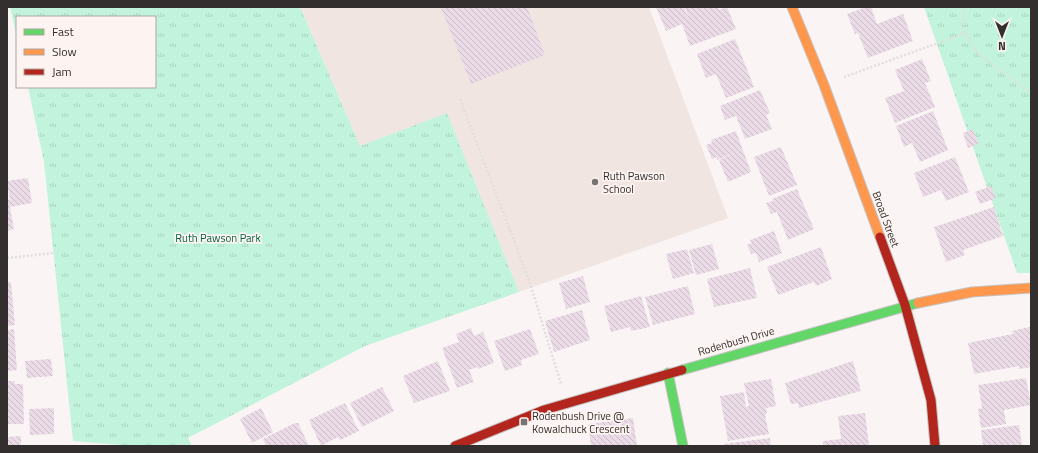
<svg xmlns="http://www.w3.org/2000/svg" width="1038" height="453" font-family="'Titillium Web',sans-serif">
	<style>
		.built { fill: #f1e5e2 }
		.park { fill: url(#park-tufts) }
		.building { fill: url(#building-back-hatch) }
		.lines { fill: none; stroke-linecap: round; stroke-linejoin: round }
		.fast-casing { stroke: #c6c3c2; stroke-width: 11 }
		.slow-casing { stroke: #c6c3c2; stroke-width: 11 }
		.jam-casing { stroke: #c6c3c2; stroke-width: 11 }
		.path { stroke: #e0dfdf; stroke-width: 2.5; stroke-dasharray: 2 2; stroke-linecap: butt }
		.fast { stroke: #63d668; stroke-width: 9 }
		.slow { stroke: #ff974d; stroke-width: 9 }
		.jam { stroke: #b3261e; stroke-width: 9 }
		.poi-dot { fill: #787473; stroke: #fdf4f1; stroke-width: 1.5 }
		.labels { text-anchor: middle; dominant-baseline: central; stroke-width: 3.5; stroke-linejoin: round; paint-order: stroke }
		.poi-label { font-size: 11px; fill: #322f2e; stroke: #fdf4f1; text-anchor: start }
		.street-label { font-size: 11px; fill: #322f2e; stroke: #fdf4f1 }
		.park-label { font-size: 11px; fill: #055f42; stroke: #fdf4f1 }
	</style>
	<defs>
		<pattern id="park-tufts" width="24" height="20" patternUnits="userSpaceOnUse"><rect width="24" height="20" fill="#c2f4dd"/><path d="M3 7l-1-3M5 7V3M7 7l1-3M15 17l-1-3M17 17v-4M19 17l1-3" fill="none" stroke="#a7d2be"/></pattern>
		<pattern id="building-back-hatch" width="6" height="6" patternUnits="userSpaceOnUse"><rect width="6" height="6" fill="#ebdbe7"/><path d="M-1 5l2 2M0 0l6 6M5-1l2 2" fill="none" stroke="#cabcc6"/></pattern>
	</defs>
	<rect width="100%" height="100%" fill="#faf5f4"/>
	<!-- built -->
	<polygon class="built" points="300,7 649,7 728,218 519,292 447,114 360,146"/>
	<!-- park -->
	<g class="park">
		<polygon points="10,7 300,7 360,146 447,113 519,292 365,346 188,438 192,446 132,446 73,441 44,162 28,87 155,87 155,17 17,17 17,38"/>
		<polygon points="924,7 1031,7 1031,273 1017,273"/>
	</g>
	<!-- building -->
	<g class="building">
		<polygon points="445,7 527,7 545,55 471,84 441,8"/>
		<polygon points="656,7 684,7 689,20 685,7 717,7 719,10 727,7 736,29 690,46 682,24 666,31"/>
		<polygon points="866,7 871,7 877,24 903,14 913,41 868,58 858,33 855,34 847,14"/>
		<polygon points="735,39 754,87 726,98 716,74 706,78 697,54"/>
		<polygon points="922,59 931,81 925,83 935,107 895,123 885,98 904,91 895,70"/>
		<polygon points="760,90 770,113 766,115 772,129 745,139 736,116 725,120 720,106"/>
		<polygon points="933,111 948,150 920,162 912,143 904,147 896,126"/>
		<polygon points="973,129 979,144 968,148 963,133"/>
		<polygon points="736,131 751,172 728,182 719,160 740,151 717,160 717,157 712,159 706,145 712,143 711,140"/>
		<polygon points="781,147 797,185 769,196 754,157"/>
		<polygon points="955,157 969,192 946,201 941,190 923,197 914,173"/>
		<polygon points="28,178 32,203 10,207 14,229 7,231 7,198 10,201 7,181"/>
		<polygon points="991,186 996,198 980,204 975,192"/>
		<polygon points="797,189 814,229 788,240 777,212 771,214 766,203 773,201 772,199"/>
		<polygon points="994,207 1003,236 963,250 965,255 946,262 934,227"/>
		<polygon points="774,231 782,253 759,262 756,253 751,254 747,245 752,243 750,240"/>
		<polygon points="712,244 719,269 696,275 689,250"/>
		<polygon points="821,247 832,279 816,286 814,282 778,295 767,267"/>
		<polygon points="687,249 694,273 673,279 666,254"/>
		<polygon points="750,268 757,298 714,307 707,279"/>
		<polygon points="583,276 590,302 566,309 559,283"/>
		<polygon points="7,282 11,282 15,325 7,326"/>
		<polygon points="688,286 695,314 653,325 645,297"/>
		<polygon points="641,296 650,327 631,331 630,327 611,332 604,306"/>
		<polygon points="582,310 590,340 554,352 545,321"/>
		<polygon points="1030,327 1031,367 1019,369 1019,366 974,374 968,343 1013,334 1012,331"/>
		<polygon points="471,328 474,336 483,332 494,363 478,369 477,367 469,370 474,382 457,388 442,348 459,342 456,334"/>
		<polygon points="14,329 17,370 7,371 7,330"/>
		<polygon points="530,329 539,354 521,360 522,365 505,371 494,341"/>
		<polygon points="51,359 53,376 27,378 25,361"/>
		<polygon points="438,361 450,391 414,403 403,376"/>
		<polygon points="853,361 861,391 799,408 798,403 791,404 785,383"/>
		<polygon points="1026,378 1031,405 1004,410 1006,424 981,428 978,409 982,408 978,385"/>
		<polygon points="771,379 776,406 766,408 767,413 765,415 769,434 728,441 720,396 744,392 746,407 749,406 744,383"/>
		<polygon points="7,381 15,381 15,384 23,384 24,424 7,424"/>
		<polygon points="382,387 394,411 362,427 350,403"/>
		<polygon points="345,403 359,431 340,440 338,437 321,446 309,420"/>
		<polygon points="54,408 54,434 30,435 29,409"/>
		<polygon points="261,408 273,432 252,443 240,419"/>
		<polygon points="865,413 869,446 823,446 823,441 841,439 838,416"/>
		<polygon points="633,418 637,446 591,446 588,424"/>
		<polygon points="295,423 298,423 309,446 266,446 263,439"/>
		<polygon points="1019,425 1022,446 983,446 981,430"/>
		<polygon points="21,436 21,446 7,446 7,437"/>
		<polygon points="770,438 771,446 724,446 724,444"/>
	</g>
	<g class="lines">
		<defs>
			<g id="fast">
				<polyline points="682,370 918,303"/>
				<polyline points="668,373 683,446"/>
			</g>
			<g id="slow">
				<polyline points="792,7 824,85 880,237"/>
				<polyline points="918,303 972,292 1031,288"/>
			</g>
			<g id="jam">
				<polyline points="880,237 905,305 931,400 935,446"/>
				<polyline points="455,446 544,410 682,370"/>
			</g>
		</defs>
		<!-- fast casing -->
		<use href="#fast" class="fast-casing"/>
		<!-- slow casing -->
		<use href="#slow" class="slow-casing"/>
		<!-- jam casing -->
		<use href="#jam" class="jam-casing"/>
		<!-- path -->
		<g class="path">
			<polyline points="964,7 963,28 976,52 1031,94"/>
			<polyline points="844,77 966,33"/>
			<polyline points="460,99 529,280 561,384"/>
			<polyline points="7,258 54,253"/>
			<polyline points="180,444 181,446"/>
		</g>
		<!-- fast -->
		<use href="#fast" class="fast"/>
		<!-- slow -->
		<use href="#slow" class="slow"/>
		<!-- jam -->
		<use href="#jam" class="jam"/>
	</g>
	<!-- markers -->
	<g class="poi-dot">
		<circle cx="595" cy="182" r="4"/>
		<rect x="520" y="418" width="8" height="8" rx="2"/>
	</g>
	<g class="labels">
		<!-- poi labels -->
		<g class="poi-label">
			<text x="603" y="176">Ruth Pawson<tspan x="603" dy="13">School</tspan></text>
			<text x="532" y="416">Rodenbush Drive @<tspan x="532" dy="13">Kowalchuck Crescent</tspan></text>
		</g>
		<!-- street labels -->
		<g class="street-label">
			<text transform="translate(886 219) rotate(70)">Broad Street</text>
			<text transform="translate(736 341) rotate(-16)">Rodenbush Drive</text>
		</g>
		<!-- park labels -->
		<g class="park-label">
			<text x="218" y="238">Ruth Pawson Park</text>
		</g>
	</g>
	<!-- border -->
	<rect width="1038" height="453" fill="none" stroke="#322f2e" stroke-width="16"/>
	<!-- legend -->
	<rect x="16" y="16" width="140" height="72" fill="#fdf4f1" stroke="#aca5a3"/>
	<rect x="24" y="29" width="20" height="6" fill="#63d668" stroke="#aca5a3"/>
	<text x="52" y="36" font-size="12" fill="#322f2e">Fast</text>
	<rect x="24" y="49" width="20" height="6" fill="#ff974d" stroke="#aca5a3"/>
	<text x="52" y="56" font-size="12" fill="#322f2e">Slow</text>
	<rect x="24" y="69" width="20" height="6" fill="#b3261e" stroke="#aca5a3"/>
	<text x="52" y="76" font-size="12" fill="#322f2e">Jam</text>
	<!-- north arrow -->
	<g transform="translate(1002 36) rotate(180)" stroke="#fdf4f1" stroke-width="3" paint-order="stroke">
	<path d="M0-3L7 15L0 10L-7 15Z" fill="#322f2e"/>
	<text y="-6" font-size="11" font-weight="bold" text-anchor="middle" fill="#322f2e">N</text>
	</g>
</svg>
